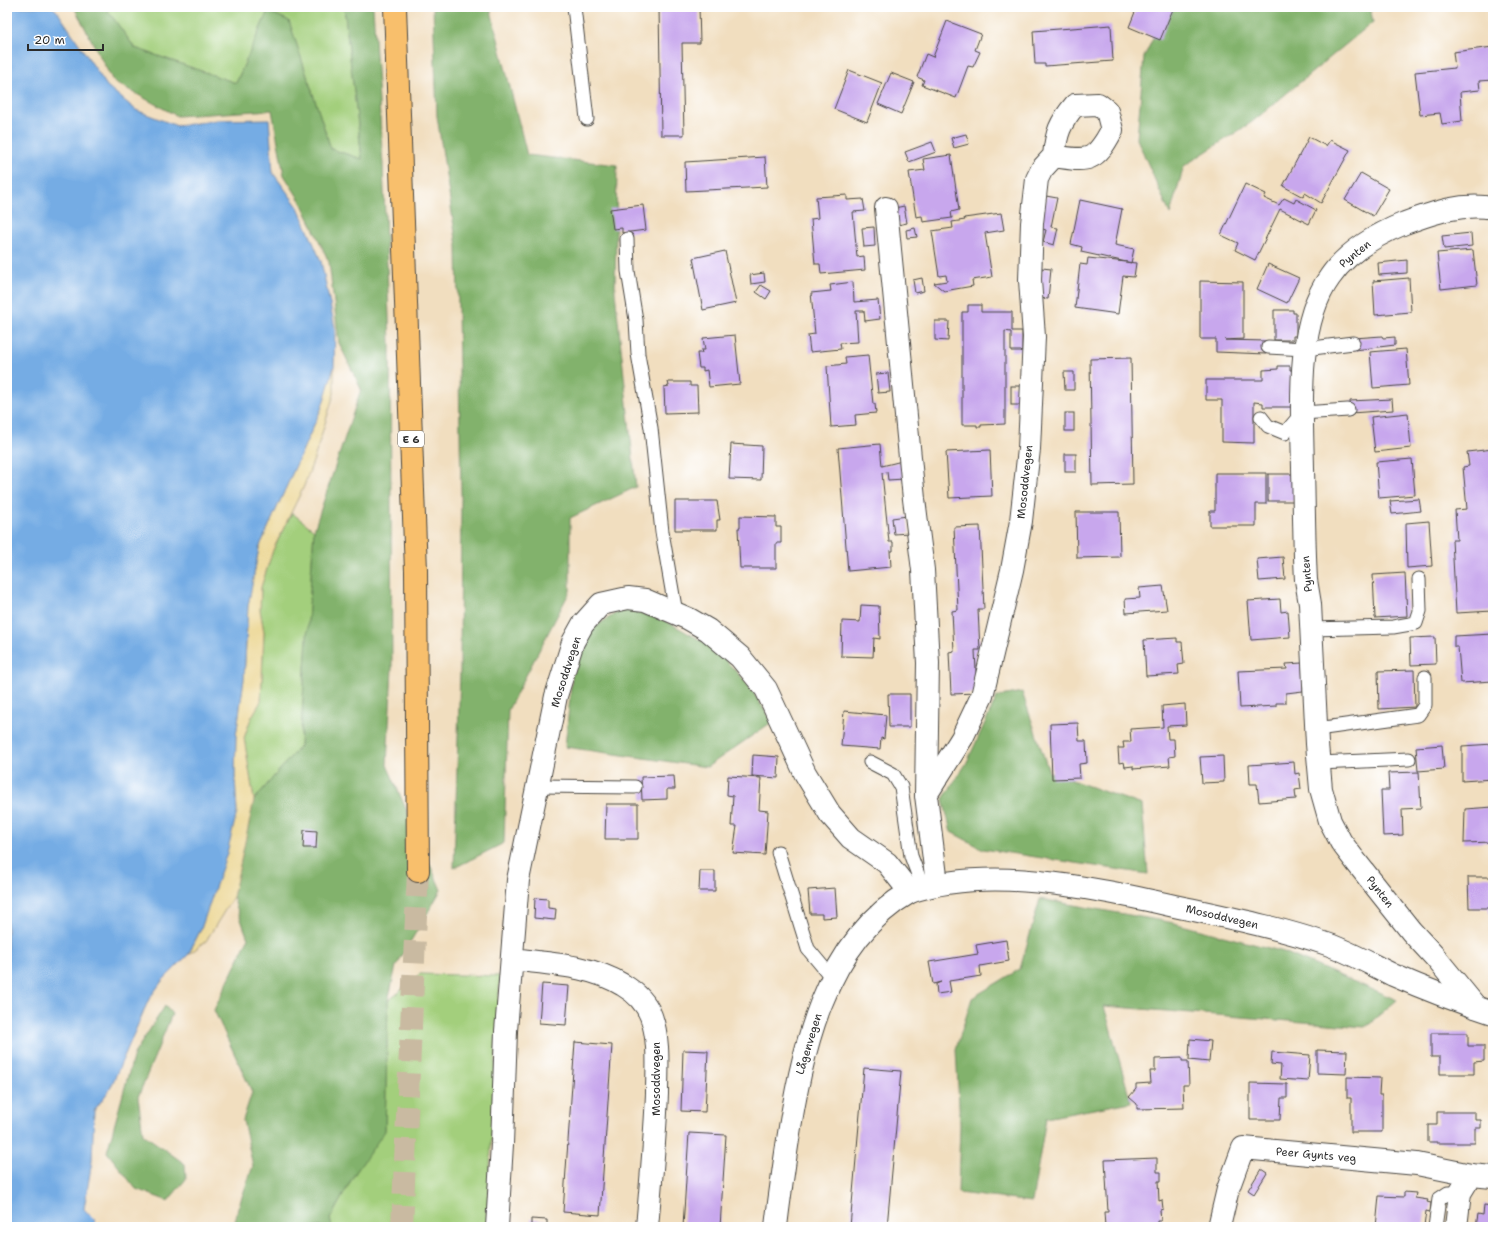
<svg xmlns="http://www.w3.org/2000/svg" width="1500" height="1234" font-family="'Shantell Sans',sans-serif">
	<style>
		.green { fill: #a3cf7c; stroke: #677d54 }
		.forest { fill: #82b26c; stroke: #566e4c }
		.sand { fill: #eeda9e; stroke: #8c8264 }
		.water { fill: #75ace4; stroke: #506c88 }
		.building { fill: #c8a7ed }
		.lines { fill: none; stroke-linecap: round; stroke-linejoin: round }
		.trunk-tunnel { stroke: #c9baa1; stroke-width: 22; stroke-dasharray: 22 11; stroke-linecap: butt }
		.service-casing { stroke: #494641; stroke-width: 15 }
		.minor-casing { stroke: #494641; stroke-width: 24 }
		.trunk-casing { stroke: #494641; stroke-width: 24 }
		.service { stroke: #fff; stroke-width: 13 }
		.minor { stroke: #fff; stroke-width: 22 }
		.trunk { stroke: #f8bf6c; stroke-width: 22 }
		.labels { text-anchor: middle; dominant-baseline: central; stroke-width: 3; stroke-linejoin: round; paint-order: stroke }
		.shield { fill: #fff; stroke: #6b6b6b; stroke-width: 1 }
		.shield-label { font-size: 10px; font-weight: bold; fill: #2b2b2b }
		.street-label { font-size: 11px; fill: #2b2b2b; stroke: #fff }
	</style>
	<rect width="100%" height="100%" fill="#fff"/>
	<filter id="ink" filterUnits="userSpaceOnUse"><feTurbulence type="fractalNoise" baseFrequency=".025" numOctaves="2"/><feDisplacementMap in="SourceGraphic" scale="8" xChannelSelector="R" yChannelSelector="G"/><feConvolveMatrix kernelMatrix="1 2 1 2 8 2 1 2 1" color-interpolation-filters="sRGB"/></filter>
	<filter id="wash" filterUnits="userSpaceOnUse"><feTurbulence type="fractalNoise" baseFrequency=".012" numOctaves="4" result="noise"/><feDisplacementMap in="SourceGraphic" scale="16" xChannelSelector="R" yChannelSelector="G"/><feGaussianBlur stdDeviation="0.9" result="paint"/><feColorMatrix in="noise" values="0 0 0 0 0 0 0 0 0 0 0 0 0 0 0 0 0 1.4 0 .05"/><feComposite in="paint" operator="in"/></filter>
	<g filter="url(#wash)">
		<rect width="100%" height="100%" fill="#f1debf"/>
		<!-- green -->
		<g class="green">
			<polygon points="105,7 344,7 362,159 331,149 289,21 268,11 236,83 135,48"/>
			<polygon points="292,513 314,530 300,746 254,800 244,738 251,718 261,701 264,632 260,610 261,587 273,550"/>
			<polygon points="420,974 500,976 487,1227 332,1227 330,1219 354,1175 385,1130 388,1001"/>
		</g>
		<!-- forest -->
		<g class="forest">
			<polygon points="74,7 105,7 135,48 236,83 268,11 289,21 331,149 362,159 344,7 373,7 383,165 390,343 392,668 387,765 441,890 396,966 388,1001 385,1131 354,1175 330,1219 332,1227 234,1227 238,1208 253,1166 243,1120 252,1092 214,1010 248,939 233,897 254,800 300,746 314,530 361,389 339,343 329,262 301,202 284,175 272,110 177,116 113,81"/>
			<polygon points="433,7 490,7 527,155 617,165 615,292 636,487 570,518 570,591 508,710 504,843 454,868 460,671 461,494 457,246 437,116"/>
			<polygon points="1168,7 1370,7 1373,22 1252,122 1184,166 1170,214 1137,139 1144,57"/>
			<polygon points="624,608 666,621 713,647 748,684 772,722 707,767 565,747 572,676 593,628"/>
			<polygon points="1022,692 1049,772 1142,805 1148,874 983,849 951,832 943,799 966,764 997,697"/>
			<polygon points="1040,899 1174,923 1284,952 1397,1000 1365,1027 1104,1006 1131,1102 1046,1118 1032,1202 958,1193 960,1124 956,1049 972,998 1020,969"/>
			<polygon points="165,1006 172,1014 138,1097 143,1134 185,1164 186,1179 168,1201 136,1189 107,1152 134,1054"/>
		</g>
		<!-- sand -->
		<polygon class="sand" points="334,367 334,394 314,459 304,486 273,550 261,587 260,610 264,632 261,701 251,718 244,738 254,800 233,897 206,941 188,955 201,929 237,812 235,777 236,736 244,679 248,606 259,548 322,407"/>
		<!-- water -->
		<polygon class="water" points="7,7 52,7 57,11 107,86 136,110 177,126 217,120 269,119 273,173 298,207 321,261 335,328 334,367 322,407 259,548 248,606 244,679 236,736 235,777 237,812 227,853 201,929 188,955 162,981 149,999 110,1089 94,1111 92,1161 84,1209 94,1219 97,1227 7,1227"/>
		<g id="blocks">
			<!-- building -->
			<g class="building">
				<polygon points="659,7 699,7 700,43 682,43 684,135 661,135"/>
				<polygon points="1137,7 1174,7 1160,40 1129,27"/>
				<polygon points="947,21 981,34 975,50 980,52 973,67 968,66 956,98 922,85 924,80 917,77 926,54 933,57"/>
				<polygon points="1111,25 1113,61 1045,66 1045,64 1035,64 1033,31"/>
				<polygon points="1493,47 1493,80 1479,81 1480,90 1460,92 1462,121 1442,124 1440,113 1420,115 1415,72 1455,68 1453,52"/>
				<polygon points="849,70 882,83 867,122 834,109"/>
				<polygon points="891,73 914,82 901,114 878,104"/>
				<polygon points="966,134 969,144 954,148 951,138"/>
				<polygon points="1309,137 1326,146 1330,140 1350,150 1321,203 1305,193 1303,197 1283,186"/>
				<polygon points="932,142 936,152 909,162 905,152"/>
				<polygon points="951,155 959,210 951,212 952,218 923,222 922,216 916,217 909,172 925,170 923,159"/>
				<polygon points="765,157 767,187 686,191 685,162"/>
				<polygon points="1361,173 1389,189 1373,216 1345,200"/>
				<polygon points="1245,184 1266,194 1264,198 1279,205 1284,198 1294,203 1296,199 1316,210 1309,224 1280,209 1255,260 1235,250 1238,243 1221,235"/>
				<polygon points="847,195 847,200 863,199 865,211 853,212 857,257 864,256 865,270 821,274 820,264 815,264 811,219 818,218 816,197"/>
				<polygon points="1046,196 1057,198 1051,227 1058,228 1054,245 1043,242 1046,230 1039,228"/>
				<polygon points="1080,200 1122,209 1115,245 1134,249 1131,263 1081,252 1082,247 1071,244"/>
				<polygon points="643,205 646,230 622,233 622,228 613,229 610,209"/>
				<polygon points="904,206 907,223 893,226 890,209"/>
				<polygon points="1001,213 1004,230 985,233 992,277 972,280 973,286 944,291 934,283 947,281 946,275 939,276 932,231 953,228 952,222 965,220 964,218"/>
				<polygon points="874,227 875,246 864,247 862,228"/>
				<polygon points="915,228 917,237 907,238 906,230"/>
				<polygon points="1471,233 1472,246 1444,249 1442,236"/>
				<polygon points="1473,250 1477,285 1441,289 1437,253"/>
				<polygon points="725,251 736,303 703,310 693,258"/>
				<polygon points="1088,258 1136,263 1134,277 1123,276 1118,314 1075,308 1080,264 1087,265"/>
				<polygon points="1407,260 1407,273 1379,275 1378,263"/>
				<polygon points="1268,264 1299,278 1287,303 1257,289"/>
				<polygon points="1042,268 1051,269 1048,299 1038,298"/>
				<polygon points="764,273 765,282 751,284 750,275"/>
				<polygon points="922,278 924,291 915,293 913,280"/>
				<polygon points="1409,278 1411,312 1375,315 1373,281"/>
				<polygon points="1200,281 1243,282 1243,339 1225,340 1266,341 1266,354 1216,352 1216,339 1200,339"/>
				<polygon points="853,282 854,302 878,300 880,319 865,321 864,311 856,311 858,342 840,343 841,349 810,352 808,335 815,334 811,293 831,291 830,285"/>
				<polygon points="761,285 771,291 766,299 756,292"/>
				<polygon points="968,305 981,305 981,312 1012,312 1012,331 1022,331 1022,351 1011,351 1011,332 1005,331 1005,424 981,425 981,427 977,427 977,425 962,425 962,312 968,312"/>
				<polygon points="1274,310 1293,310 1293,313 1296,313 1296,336 1293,336 1293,340 1274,340"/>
				<polygon points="935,321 949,321 948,341 935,340"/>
				<polygon points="735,335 740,384 709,387 707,370 703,371 703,368 699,368 697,353 702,353 701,350 705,350 703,338"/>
				<polygon points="1382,336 1383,338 1395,337 1395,345 1355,350 1354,338"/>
				<polygon points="1406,349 1409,385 1373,388 1370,352"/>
				<polygon points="868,355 873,404 875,404 876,413 855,415 856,425 831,427 827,366 846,364 845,357"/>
				<polygon points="1131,358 1133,484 1092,485 1090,359"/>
				<polygon points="1278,366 1290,366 1290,370 1292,370 1292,407 1263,407 1263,403 1254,402 1254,443 1222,442 1222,400 1206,400 1206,380 1263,380 1263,370 1278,369"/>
				<polygon points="1064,372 1074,372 1074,390 1065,390"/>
				<polygon points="888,373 890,392 878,393 876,374"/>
				<polygon points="668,382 690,382 690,386 697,386 698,412 665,413 664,387 669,386"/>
				<rect x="1011" y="386" width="11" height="19"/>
				<polygon points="1392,399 1393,410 1351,413 1350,401"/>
				<rect x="1065" y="413" width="9" height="18"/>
				<polygon points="1408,413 1411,448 1375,452 1371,417"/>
				<polygon points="731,444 762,446 761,480 729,479"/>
				<polygon points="880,444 882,466 902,461 904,479 888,480 887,472 882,473 889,542 893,542 893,551 890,551 891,567 848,571 838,448"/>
				<polygon points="1493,449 1493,611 1456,613 1452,540 1457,540 1455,510 1467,509 1463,467 1469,466 1467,452"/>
				<polygon points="990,450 992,496 949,498 946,452"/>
				<rect x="1065" y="454" width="11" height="18"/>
				<polygon points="1412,459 1415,495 1379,498 1376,462"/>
				<polygon points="1215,473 1266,473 1266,504 1256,504 1256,526 1210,526 1210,511 1215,511"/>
				<rect x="1268" y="474" width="26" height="27"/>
				<polygon points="1419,499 1421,511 1392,514 1390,501"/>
				<polygon points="675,501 717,501 720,520 717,520 717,530 675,530"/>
				<polygon points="1076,512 1119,512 1120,557 1077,558"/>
				<polygon points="740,516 776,517 776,527 781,527 781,543 776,543 776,568 740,568 738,528 740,528"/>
				<polygon points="907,516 909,533 894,534 892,518"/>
				<polygon points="1429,521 1432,566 1407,568 1406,523"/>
				<polygon points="980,526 984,609 978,609 980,650 975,650 977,693 951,694 949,652 954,651 952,611 958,610 954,527"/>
				<polygon points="1283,557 1285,579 1259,581 1257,559"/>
				<polygon points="1405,573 1407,616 1375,618 1373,575"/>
				<polygon points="1163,586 1167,610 1126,613 1125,599 1140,598 1139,588"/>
				<polygon points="1280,599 1281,612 1288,611 1290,637 1251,640 1248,601"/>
				<polygon points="861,605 879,606 880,639 874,638 873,657 841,656 842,621 860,622"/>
				<polygon points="1493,634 1493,681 1461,683 1458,647 1454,647 1454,636"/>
				<polygon points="1435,637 1436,664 1411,665 1410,638"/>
				<polygon points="1177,638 1177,642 1182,642 1184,664 1178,665 1179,674 1146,676 1144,640"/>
				<polygon points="1302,663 1303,691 1286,693 1286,703 1276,703 1276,706 1240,708 1238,671 1287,669 1286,664"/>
				<polygon points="1414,670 1415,707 1379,709 1378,671"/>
				<polygon points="888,694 910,694 910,727 889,727"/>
				<polygon points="1185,704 1186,725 1167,726 1168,739 1174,739 1175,756 1169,757 1170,766 1133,769 1133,766 1125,767 1124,762 1119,763 1118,748 1124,748 1123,742 1131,742 1130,729 1163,727 1162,706"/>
				<polygon points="844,711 886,715 884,739 881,738 880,749 841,746"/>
				<polygon points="1078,723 1079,741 1086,741 1087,763 1079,764 1080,778 1052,779 1050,724"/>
				<polygon points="1493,744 1493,779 1462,781 1462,746"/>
				<polygon points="1442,745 1444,769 1418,771 1416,747"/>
				<polygon points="753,755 779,757 778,778 752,776"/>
				<polygon points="1223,756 1224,782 1202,783 1200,757"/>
				<polygon points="1294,762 1295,774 1299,773 1301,789 1295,790 1296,799 1259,802 1257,784 1250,784 1249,765"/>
				<polygon points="1419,772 1421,808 1402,809 1403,835 1383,836 1381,790 1389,790 1388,773"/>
				<polygon points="674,776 675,789 667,789 667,799 642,800 641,777"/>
				<polygon points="728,776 761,778 759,810 768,811 765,855 733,853 737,826 731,826 733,796 727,795"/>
				<polygon points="606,804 638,804 638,839 605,839"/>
				<polygon points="1493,807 1493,842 1464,843 1465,809"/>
				<polygon points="304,830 317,831 316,848 303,848"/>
				<polygon points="700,871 715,871 715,891 699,891"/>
				<polygon points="1468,877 1493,877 1493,913 1489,913 1489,908 1469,908"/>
				<polygon points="835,888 837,917 822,918 822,914 810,914 808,890"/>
				<polygon points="535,898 548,899 548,908 556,909 555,920 534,918"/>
				<polygon points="1006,940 1009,961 980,966 981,976 949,981 951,992 937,994 936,984 941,982 933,984 929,962 978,954 976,945"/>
				<polygon points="542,984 569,986 566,1025 539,1023"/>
				<polygon points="1431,1033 1468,1033 1468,1046 1484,1046 1484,1061 1474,1062 1474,1074 1440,1074 1440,1057 1431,1057"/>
				<polygon points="1190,1039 1211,1041 1209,1062 1189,1060"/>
				<polygon points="575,1042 612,1045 600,1215 563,1212"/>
				<polygon points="683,1050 708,1051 705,1112 681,1111"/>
				<polygon points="1317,1050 1347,1051 1346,1074 1317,1073"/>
				<polygon points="1272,1052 1310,1055 1308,1081 1280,1079 1281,1065 1271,1064"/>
				<polygon points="1182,1058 1182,1061 1188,1061 1189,1085 1183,1085 1184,1108 1137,1109 1137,1104 1129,1097 1136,1089 1136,1084 1151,1083 1150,1071 1155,1071 1155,1059"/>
				<polygon points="864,1068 901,1071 887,1227 850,1227"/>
				<polygon points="1347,1077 1380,1078 1379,1095 1382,1095 1382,1132 1351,1132 1351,1098 1347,1098"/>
				<polygon points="1250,1083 1287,1084 1287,1098 1281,1098 1280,1120 1250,1120"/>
				<polygon points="1437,1112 1475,1112 1475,1120 1481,1120 1481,1128 1475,1128 1475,1143 1437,1143 1437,1142 1428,1142 1428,1125 1437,1125"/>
				<polygon points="689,1133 726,1135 720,1227 683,1227"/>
				<polygon points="1157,1158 1157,1172 1161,1172 1161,1181 1158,1181 1159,1201 1162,1200 1163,1209 1160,1210 1161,1221 1157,1221 1157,1227 1105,1227 1104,1212 1108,1212 1105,1160"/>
				<polygon points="1261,1169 1267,1173 1254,1194 1248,1190"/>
				<polygon points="1404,1192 1416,1193 1415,1198 1428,1200 1427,1202 1431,1203 1430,1212 1426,1211 1424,1227 1376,1227 1379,1196 1404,1197"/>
				<polygon points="1484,1205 1493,1206 1493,1227 1476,1227 1478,1214 1483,1215"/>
				<polygon points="531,1219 547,1220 547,1227 531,1227"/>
			</g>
		</g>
	</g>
	<g filter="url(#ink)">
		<use href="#blocks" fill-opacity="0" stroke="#494641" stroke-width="1"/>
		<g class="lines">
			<!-- trunk-tunnel -->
			<polyline class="trunk-tunnel" points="402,1227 418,871"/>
			<defs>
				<g id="service">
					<polyline points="574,7 587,119"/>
					<polyline points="627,239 628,271 636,320 638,354 651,428 662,532 676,613"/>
					<polyline points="1268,347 1305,349 1353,343"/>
					<polyline points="1261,417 1268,426 1285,433 1302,413 1348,410"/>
					<polyline points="1311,629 1393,627 1416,623 1420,611 1419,579"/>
					<polyline points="1317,729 1418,715 1425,705 1425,677"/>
					<polyline points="870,762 893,774 901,787 911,856 923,888"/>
					<polyline points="1319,763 1409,759"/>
					<polyline points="538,786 635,787"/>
					<polyline points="778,852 808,949 833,979"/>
					<polyline points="1435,1227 1439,1199 1448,1193 1460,1193"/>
				</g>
				<g id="minor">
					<polyline points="886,208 914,499 923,570 928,663 926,795 937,884"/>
					<path d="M926,795L962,738L982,696L1012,570L1021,521L1029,449L1034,337L1030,280L1032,223L1037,179L1042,169L1054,156C1089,162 1095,162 1112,130L1107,111L1098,104L1075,105C1060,123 1056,133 1054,156"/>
					<path d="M512,959C549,964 591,965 623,985C635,992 646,1003 651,1016C660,1041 657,1069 657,1094C655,1139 651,1183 647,1227"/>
					<path d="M1476,1007L1435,957L1411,931L1357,863L1341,842L1330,821L1321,789L1317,744L1310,604L1306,580C1304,543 1304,506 1303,468C1302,411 1295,325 1330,277C1347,252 1378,234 1405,223C1435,212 1461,203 1493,208"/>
					<path d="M497,1227L502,1144L506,1031L518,880L556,696L573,642L583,624L601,604L628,598L645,600L689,619L708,630L740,657L766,689L805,773L830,814L851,838L887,863L910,892C994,863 1104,891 1189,909C1235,919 1283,929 1327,944C1350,952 1372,965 1393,975C1425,989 1459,1002 1493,1013"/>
					<path d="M776,1227C779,1200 783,1173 787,1146C801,1055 823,942 910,892"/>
					<polyline points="1219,1227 1228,1189 1243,1148 1417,1164 1471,1175 1493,1177"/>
					<polyline points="1456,1227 1460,1193 1471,1175"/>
				</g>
				<polyline id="trunk" points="395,7 416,571 418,871"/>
			</defs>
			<!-- service casing -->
			<use href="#service" class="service-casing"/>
			<!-- minor casing -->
			<use href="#minor" class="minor-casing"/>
			<!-- trunk casing -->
			<use href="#trunk" class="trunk-casing"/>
			<!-- service -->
			<use href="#service" class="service"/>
			<!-- minor -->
			<use href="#minor" class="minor"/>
			<!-- trunk -->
			<use href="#trunk" class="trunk"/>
		</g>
	</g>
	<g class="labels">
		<!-- shield labels -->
		<rect class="shield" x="398" y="431" width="26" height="16" rx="3"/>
		<g class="shield-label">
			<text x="411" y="439">E 6</text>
		</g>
		<!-- street labels -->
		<g class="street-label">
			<text transform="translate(1355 254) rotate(-39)">Pynten</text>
			<text transform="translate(1025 482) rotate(-84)">Mosoddvegen</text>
			<text transform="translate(1307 574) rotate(-95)">Pynten</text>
			<text transform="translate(566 672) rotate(-72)">Mosoddvegen</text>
			<text transform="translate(1380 892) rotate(52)">Pynten</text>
			<text transform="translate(1222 917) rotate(13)">Mosoddvegen</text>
			<text transform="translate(809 1044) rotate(-73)">Lågenvegen</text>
			<text transform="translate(656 1079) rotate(-90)">Mosoddvegen</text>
			<text transform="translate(1316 1155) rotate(5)">Peer Gynts veg</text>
		</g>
	</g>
	<!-- margin -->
	<rect width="1500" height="1234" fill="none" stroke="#fff" stroke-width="24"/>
	<!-- scale -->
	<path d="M28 44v6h75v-6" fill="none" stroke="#2b2b2b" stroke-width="2"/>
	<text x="34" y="44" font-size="12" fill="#2b2b2b" stroke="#ffffff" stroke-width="3" paint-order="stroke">20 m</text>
</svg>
